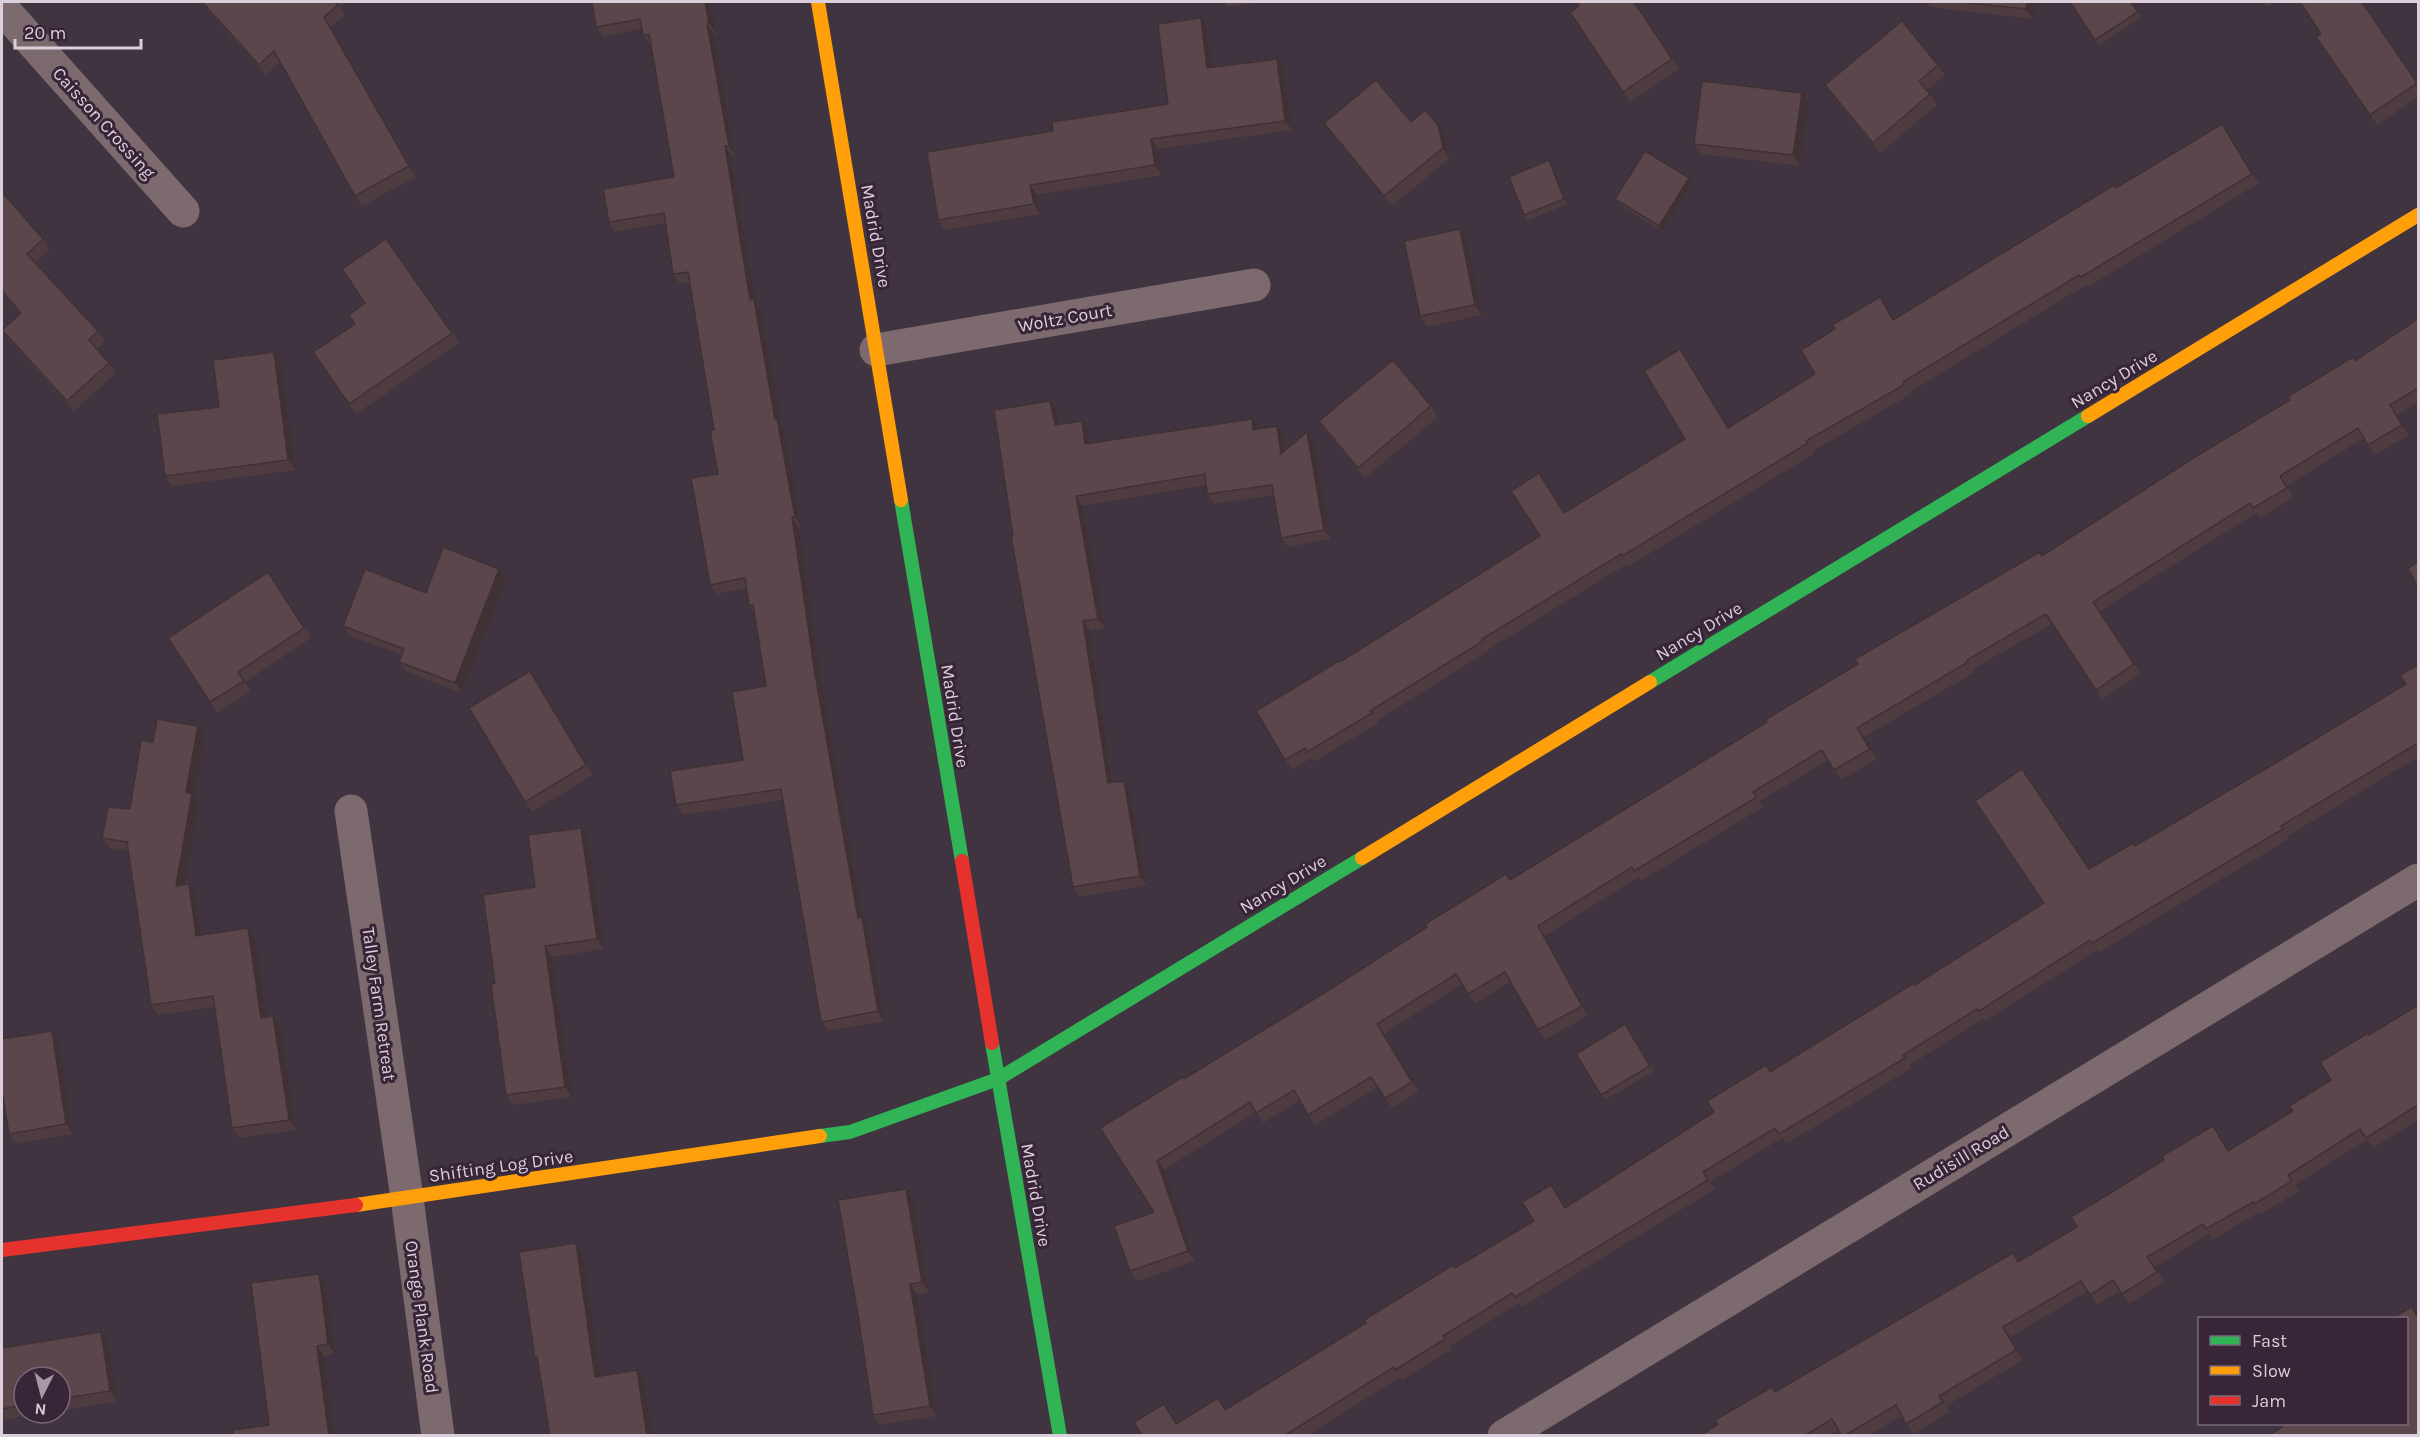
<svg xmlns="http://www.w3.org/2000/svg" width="2420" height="1437" font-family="Karla,sans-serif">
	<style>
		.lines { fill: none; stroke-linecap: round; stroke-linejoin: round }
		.street { stroke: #7c6a6f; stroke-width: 33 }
		.fast { stroke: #30b455; stroke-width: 14 }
		.slow { stroke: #ff9f0a; stroke-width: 14 }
		.jam { stroke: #e5322d; stroke-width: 14 }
		.wall { fill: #4e3c40 }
		.shaded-wall { fill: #403134 }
		.building { fill: #5b464b; stroke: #403134; stroke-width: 1.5 }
		.labels { text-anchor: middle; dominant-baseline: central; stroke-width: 6; stroke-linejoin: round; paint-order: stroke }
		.street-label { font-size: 18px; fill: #dbcfdb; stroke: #382538 }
	</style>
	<rect width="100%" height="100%" fill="#3f343f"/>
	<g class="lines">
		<!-- street -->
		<g class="street">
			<polyline points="2,8 183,211"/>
			<polyline points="876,350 1254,285"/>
			<polyline points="351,811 407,1198 438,1436"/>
			<polyline points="1504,1436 2418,880"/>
		</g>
		<!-- fast -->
		<g class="fast">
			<polyline points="901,500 962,861"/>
			<polyline points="1650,682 2088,416"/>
			<polyline points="992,1043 1060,1436"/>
			<polyline points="820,1136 850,1132 998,1079 1362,858"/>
		</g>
		<!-- slow -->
		<g class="slow">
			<polyline points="818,2 901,500"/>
			<polyline points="2088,416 2418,215"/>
			<polyline points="1362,858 1650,682"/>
			<polyline points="356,1205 820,1136"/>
		</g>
		<!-- jam -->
		<g class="jam">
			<polyline points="962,861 992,1043"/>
			<polyline points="2,1250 356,1205"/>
		</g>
	</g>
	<!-- wall -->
	<g class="wall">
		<polygon points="202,2 345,2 340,7 345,15 331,27 416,177 362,206 355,196 280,62 266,75 209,12"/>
		<polygon points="592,2 710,2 716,33 714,34 735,156 731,155 755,301 761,309 781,424 784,428 801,527 799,527 822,684 863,920 868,927 884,1021 828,1031 821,1022 783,800 683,815 676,805 743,760 766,686 755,614 749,605 746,588 717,594 710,585 718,474 714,430 689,282 680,284 673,274 665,223 615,232 609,222 674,177 651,44 650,45 643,35 642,29 603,36 596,27"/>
		<polygon points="1224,2 1254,2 1254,3 1228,7"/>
		<polygon points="1634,2 1679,69 1630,102 1570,12 1579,6"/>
		<polygon points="1926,2 2035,2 2033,19 1930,7"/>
		<polygon points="2070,2 2132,2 2142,17 2099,45"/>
		<polygon points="2264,2 2276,2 2268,7"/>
		<polygon points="2362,2 2418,84 2418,97 2377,125 2316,37"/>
		<polygon points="1201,18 1207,28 1212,67 1277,59 1284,68 1292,130 1158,149 1162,175 1037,195 1040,214 945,230 938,220 1053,131 1168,104"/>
		<polygon points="1938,65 1945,75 1927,90 1937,105 1880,153 1832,96 1825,85"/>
		<polygon points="1802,93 1809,103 1800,166 1702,154 1694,144"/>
		<polygon points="1411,122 1445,135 1450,158 1392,206 1331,133 1324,123"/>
		<polygon points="2222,124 2259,183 2088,287 2086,285 1910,392 1911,394 1813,451 1815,453 1629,566 1627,564 1489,649 1490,650 1377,721 1378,723 1314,762 1311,758 1292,770 1285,760 1340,662 1540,536 1539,473 1565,513 1685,439 1687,359 1729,428 1815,374 1835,329 1880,297 1894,320"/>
		<polygon points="1549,160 1552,166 1568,204 1528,220 1524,215"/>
		<polygon points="1689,178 1692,183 1662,231 1619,204 1615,199"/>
		<polygon points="2,192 43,239 50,249 35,263 98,331 105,341 97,349 109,363 116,373 74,411 9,340 2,330 20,314 2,293"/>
		<polygon points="1460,229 1467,239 1482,315 1427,327 1420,316"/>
		<polygon points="386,239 459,343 356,414 313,352 355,324 365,303"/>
		<polygon points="2418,319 2418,402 2397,415 2409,435 2375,455 2364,438 2287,486 2294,497 2260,518 2256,513 2100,611 2141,674 2102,699 2052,624 1973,669 1975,672 1864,737 1877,759 1841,780 1828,760 1760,801 1763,807 1641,881 1638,877 1545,936 1588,1015 1545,1040 1538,1030 1510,982 1475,1004 1462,984 1384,1034 1419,1091 1392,1108 1378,1087 1315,1125 1300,1100 1263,1123 1256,1112 1164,1170 1195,1261 1137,1281 1130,1271 1154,1212 1100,1128 1184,1079 2042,556 2355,361"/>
		<polygon points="281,362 296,470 172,486 165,476 219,407"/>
		<polygon points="1050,401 1057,410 1060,424 1082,421 1088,430 1090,443 1259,429 1283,435 1286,450 1314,442 1331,539 1288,547 1281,538 1274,495 1214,504 1207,494 1206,485 1083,506 1105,628 1090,631 1113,783 1130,790 1147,885 1079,897 1073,887 1013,536"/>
		<polygon points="1431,406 1438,417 1365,478 1326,432 1319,421"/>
		<polygon points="499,569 506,579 462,693 407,672 399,662 402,655 350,636 343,626 426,593"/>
		<polygon points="268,572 311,638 245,682 251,691 217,713 210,702"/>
		<polygon points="2418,665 2418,757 2288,836 2289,839 2098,953 2097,950 1985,1021 1984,1018 1910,1065 1912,1068 1786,1144 1782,1138 1710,1182 1715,1189 1522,1307 1519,1303 1450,1346 1452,1349 1402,1380 1400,1377 1307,1436 1142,1436 1164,1404 1177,1424 1226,1410 1455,1268 1534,1221 1558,1195 1566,1207 1714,1112 1770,1072 1915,985 2044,903 2089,869 2135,845 2279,761 2406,684"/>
		<polygon points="537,681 593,775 532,812 525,802"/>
		<polygon points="205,736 194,797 199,804 185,885 196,894 202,935 248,928 255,939 266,1018 281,1027 296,1130 239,1138 232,1128 214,1007 158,1015 151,1005 129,851 110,848 102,838 130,809 153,742"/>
		<polygon points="588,838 604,949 552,957 572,1097 513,1105 506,1095 495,983 535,887"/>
		<polygon points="2418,1005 2418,1120 2373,1148 2367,1140 2295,1185 2299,1191 2261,1214 2259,1212 2213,1240 2209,1234 2155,1267 2164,1282 2129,1304 2120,1291 2097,1305 2088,1291 2010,1337 2023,1360 1946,1406 1950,1412 1913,1434 1902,1416 1868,1436 1842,1436 1838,1430 1829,1436 1699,1436 1775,1392 2019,1262 2077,1227 2220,1137 2228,1151 2293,1111 2331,1080 2369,1035"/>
		<polygon points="2,1017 5,1038 52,1031 59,1041 73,1134 16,1144 9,1134 5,1107 2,1107"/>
		<polygon points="1629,1029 1654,1071 1605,1100 1601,1095"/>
		<polygon points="906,1189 913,1199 929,1292 917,1294 937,1416 880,1425 873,1415"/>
		<polygon points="326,1284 335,1354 324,1356 269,1425"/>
		<polygon points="101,1332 108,1343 117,1401 60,1411 60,1377 24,1377 24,1413 45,1413 2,1420 2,1348"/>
	</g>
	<!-- shaded-wall -->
	<g class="shaded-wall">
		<polygon points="705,2 710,2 716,33 709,24"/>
		<polygon points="2027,2 2035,2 2033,19 2026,9"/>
		<polygon points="324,17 331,27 416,177 409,166"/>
		<polygon points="1201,18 1207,28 1213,77 1207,68"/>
		<polygon points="707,24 714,34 735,156 729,146"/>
		<polygon points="1277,59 1284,68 1292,130 1285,121"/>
		<polygon points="1802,93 1809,103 1800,166 1793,155"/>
		<polygon points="2222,124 2229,134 2259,183 2252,174"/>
		<polygon points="1438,125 1445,135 1450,158 1443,148"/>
		<polygon points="1151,139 1158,149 1162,175 1155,165"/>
		<polygon points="725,146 731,155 755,301 761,309 781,424 784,428 801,527 795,517 750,300"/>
		<polygon points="1549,160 1552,166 1568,204 1564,199"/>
		<polygon points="1689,178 1692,183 1662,231 1659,226"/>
		<polygon points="1030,185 1037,195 1040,214 1034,204"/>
		<polygon points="1460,229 1467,239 1482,315 1475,305"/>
		<polygon points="1680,349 1687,359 1735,438 1728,428"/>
		<polygon points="274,352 281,362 296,470 288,460"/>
		<polygon points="1050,401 1057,410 1061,435 1055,425"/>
		<polygon points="2390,405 2397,415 2409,435 2402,425"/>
		<polygon points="1252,419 1259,429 1253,430"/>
		<polygon points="1082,421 1088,430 1092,453 1085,444"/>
		<polygon points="1277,426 1283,435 1288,464 1281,454"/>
		<polygon points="1307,432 1314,442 1331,539 1324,530"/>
		<polygon points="1076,496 1083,506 1105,628 1098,619"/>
		<polygon points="792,517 799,527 822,684 863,920 868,927 884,1021 878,1011 858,918 815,674"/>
		<polygon points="499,569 506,579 462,693 455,683"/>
		<polygon points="1083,621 1090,631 1114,793 1108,783"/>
		<polygon points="530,671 537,681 593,775 586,765"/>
		<polygon points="198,726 205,736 194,797 199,804 183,896 176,886 186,792"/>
		<polygon points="1857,728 1864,737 1877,759 1870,749"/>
		<polygon points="1124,781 1130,790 1147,885 1140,876"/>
		<polygon points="581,828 588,838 604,949 597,939"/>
		<polygon points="189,884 196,894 203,946 196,936"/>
		<polygon points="1538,926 1545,936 1588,1015 1582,1006"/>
		<polygon points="248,928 255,939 268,1028 261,1018"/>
		<polygon points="545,946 552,957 572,1097 565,1087"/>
		<polygon points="273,1016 281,1027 296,1130 289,1120"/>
		<polygon points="2,1017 2,1018 6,1049 2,1042"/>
		<polygon points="1377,1024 1384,1034 1419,1091 1412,1082"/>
		<polygon points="52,1031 59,1041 73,1134 66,1124"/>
		<polygon points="1157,1161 1164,1170 1195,1261 1188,1251"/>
		<polygon points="906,1189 913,1199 929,1292 922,1282"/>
		<polygon points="576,1243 583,1254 602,1387 595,1377"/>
		<polygon points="319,1274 326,1284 335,1354 328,1344"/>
		<polygon points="910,1284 917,1294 937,1416 930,1406"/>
		<polygon points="2003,1327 2010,1337 2023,1360 2016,1350"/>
		<polygon points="101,1332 108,1343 117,1401 110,1391"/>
		<polygon points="317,1346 324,1356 334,1436 329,1436"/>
		<polygon points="637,1370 644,1381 653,1436 647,1436"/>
	</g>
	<!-- building -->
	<g class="building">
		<polygon points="202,2 335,2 338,5 324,17 409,166 355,196 274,51 259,65"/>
		<polygon points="592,2 705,2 709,24 707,24 729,146 725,146 750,300 754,299 775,419 777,418 795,517 792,517 815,674 858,918 862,917 878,1011 821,1022 781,789 676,805 670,771 743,760 732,692 766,686 753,605 749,605 745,578 710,585 691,478 718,474 710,430 714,430 688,272 673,274 664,213 609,222 603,189 674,177 649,34 643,35 640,19 596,27"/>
		<polygon points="1576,2 1634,2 1672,59 1623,92 1570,12 1579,6"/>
		<polygon points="1960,2 2027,2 2026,9"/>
		<polygon points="2070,2 2131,2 2138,12 2095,40"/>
		<polygon points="2300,2 2362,2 2417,83 2370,115 2316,37 2321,34"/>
		<polygon points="1201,18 1207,68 1277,59 1285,121 1151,139 1155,165 1030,185 1034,204 938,220 927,152 1053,131 1052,122 1168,104 1158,24"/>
		<polygon points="1902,21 1938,65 1919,81 1930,94 1873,143 1825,85"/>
		<polygon points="1376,80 1411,122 1425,110 1438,125 1443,148 1384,196 1324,123"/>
		<polygon points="1702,81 1802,93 1793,155 1694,144"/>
		<polygon points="2222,124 2252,174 2081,277 2079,275 1903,382 1904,385 1806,441 1808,443 1622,556 1621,554 1482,639 1483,641 1370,711 1372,713 1307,752 1305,748 1285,760 1256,711 1339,661 1340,662 1540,536 1511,491 1539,473 1564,513 1685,439 1644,371 1680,349 1728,428 1815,374 1801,350 1835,329 1832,325 1880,297 1893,320 2114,185 2116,188"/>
		<polygon points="1645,151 1689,178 1659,226 1615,199"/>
		<polygon points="1549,160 1564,199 1524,215 1509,177"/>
		<polygon points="2,192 43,239 27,254 98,331 89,340 109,363 67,401 2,330 21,313 2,291"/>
		<polygon points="1460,229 1475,305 1420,316 1404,241"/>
		<polygon points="386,239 452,333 349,404 313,352 355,324 349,315 365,303 342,269"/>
		<polygon points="2418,319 2418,388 2390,405 2402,425 2368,445 2358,428 2280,476 2287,488 2253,508 2250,503 2093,602 2134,664 2096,690 2046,614 1967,660 1968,662 1857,728 1870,749 1834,770 1822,750 1753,792 1757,797 1634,871 1632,867 1538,926 1582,1006 1538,1030 1505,972 1468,994 1456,974 1377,1024 1412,1082 1385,1098 1371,1077 1308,1115 1294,1090 1256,1113 1250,1102 1157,1161 1188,1251 1130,1271 1114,1226 1154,1212 1100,1128 1183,1077 1184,1079 1329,990 1427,927 1425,924 1506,874 1510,880 1767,722 1765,720 1858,664 1855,659 2040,552 2042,556 2195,457 2290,400 2287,397 2353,357 2355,361"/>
		<polygon points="274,352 288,460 165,476 157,414 219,407 213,360"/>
		<polygon points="1393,360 1431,406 1358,468 1319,421"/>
		<polygon points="1050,401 1055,425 1082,421 1085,444 1252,419 1253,430 1277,426 1281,454 1307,432 1324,530 1281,538 1272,485 1207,494 1205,474 1076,496 1098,619 1083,621 1108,783 1124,781 1140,876 1073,887 1011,536 1013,536 994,410"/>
		<polygon points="443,547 499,569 455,683 399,662 404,649 343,626 365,569 426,593"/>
		<polygon points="2418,562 2418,587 2408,568"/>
		<polygon points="268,572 304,628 238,672 244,681 210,702 168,638"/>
		<polygon points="2418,665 2418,743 2281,826 2283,829 2092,943 2090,940 1979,1011 1977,1009 1903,1055 1905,1058 1779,1134 1775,1128 1703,1172 1708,1180 1515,1297 1512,1293 1443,1336 1445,1339 1395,1370 1394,1367 1284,1436 1142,1436 1134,1422 1164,1404 1176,1424 1218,1398 1225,1410 1366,1323 1364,1320 1453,1265 1455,1268 1534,1221 1522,1202 1551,1185 1565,1208 1714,1112 1707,1101 1766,1065 1770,1072 1914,983 1915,985 2044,903 1975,801 2022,769 2089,869 2133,843 2135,846 2279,761 2406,684 2400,675"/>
		<polygon points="530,671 586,765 525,802 469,708"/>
		<polygon points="157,719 198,726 186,792 192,794 176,886 189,884 196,936 248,928 261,1018 273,1016 289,1120 232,1128 213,996 151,1005 127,842 102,838 108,807 130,809 141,740 153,742"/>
		<polygon points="581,828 597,939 545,946 565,1087 506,1095 491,984 495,983 483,895 535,887 528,835"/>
		<polygon points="2418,1005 2418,1105 2366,1138 2360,1129 2288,1175 2292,1181 2254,1204 2253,1202 2206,1229 2203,1224 2147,1257 2157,1272 2122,1294 2113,1280 2090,1295 2081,1281 2003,1327 2016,1350 1939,1396 1943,1402 1906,1424 1896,1405 1844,1436 1842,1436 1832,1419 1804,1436 1699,1436 1718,1424 1715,1420 1772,1387 1775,1392 2013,1253 2018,1262 2077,1227 2071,1217 2164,1160 2162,1156 2213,1126 2228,1151 2293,1111 2289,1106 2331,1080 2320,1062 2368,1033 2369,1035"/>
		<polygon points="1625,1024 1650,1066 1601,1095 1576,1054"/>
		<polygon points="52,1031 66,1124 9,1134 3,1096 2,1096 2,1039"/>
		<polygon points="906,1189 922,1282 910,1284 930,1406 873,1415 859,1321 838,1200"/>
		<polygon points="576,1243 595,1377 637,1370 647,1436 550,1436 537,1357 535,1358 519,1252"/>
		<polygon points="319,1274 328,1344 317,1346 329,1436 234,1436 233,1430 269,1425 251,1283"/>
		<polygon points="2412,1307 2418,1318 2418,1436 2268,1436 2282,1427 2280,1424 2406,1424 2406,1318 2392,1318"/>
		<polygon points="101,1332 110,1391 60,1399 60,1377 24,1377 24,1405 2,1409 2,1348"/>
	</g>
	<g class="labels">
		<!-- street labels -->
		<g class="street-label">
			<text transform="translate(104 123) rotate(48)">Caisson Crossing</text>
			<text transform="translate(876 236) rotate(80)">Madrid Drive</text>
			<text transform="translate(1065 318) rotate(-10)">Woltz Court</text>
			<text transform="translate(2114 379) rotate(-31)">Nancy Drive</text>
			<text transform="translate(1699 631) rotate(-31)">Nancy Drive</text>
			<text transform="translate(955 716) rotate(81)">Madrid Drive</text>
			<text transform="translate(1283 884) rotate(-31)">Nancy Drive</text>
			<text transform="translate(379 1004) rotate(82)">Talley Farm Retreat</text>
			<text transform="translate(1961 1158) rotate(-31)">Rudisill Road</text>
			<text transform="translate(501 1166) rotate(-8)">Shifting Log Drive</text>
			<text transform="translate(1036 1195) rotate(80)">Madrid Drive</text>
			<text transform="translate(422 1317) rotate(82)">Orange Plank Road</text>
		</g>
	</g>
	<!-- border -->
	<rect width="2420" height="1437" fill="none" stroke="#dbcfdb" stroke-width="6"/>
	<!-- legend -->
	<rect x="2198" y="1317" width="210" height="108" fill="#382538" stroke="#796979" stroke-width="1.5"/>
	<rect x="2210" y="1336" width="30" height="9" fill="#30b455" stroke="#796979" stroke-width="1.5"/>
	<text x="2252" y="1347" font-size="18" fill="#dbcfdb">Fast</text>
	<rect x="2210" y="1366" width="30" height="9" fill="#ff9f0a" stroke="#796979" stroke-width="1.5"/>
	<text x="2252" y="1377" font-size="18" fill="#dbcfdb">Slow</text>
	<rect x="2210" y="1396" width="30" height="9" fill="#e5322d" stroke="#796979" stroke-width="1.5"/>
	<text x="2252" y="1407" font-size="18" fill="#dbcfdb">Jam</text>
	<!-- north arrow -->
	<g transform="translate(42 1395) rotate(186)"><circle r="28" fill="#382538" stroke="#796979" stroke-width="1.5"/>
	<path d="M0-4.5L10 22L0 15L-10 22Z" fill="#a499a4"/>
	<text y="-9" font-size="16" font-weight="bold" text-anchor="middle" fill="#dbcfdb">N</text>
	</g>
	<!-- scale -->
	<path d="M15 39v9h126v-9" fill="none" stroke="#dbcfdb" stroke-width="3"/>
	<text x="24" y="39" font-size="18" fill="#dbcfdb" stroke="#382538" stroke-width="4.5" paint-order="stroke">20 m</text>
</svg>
